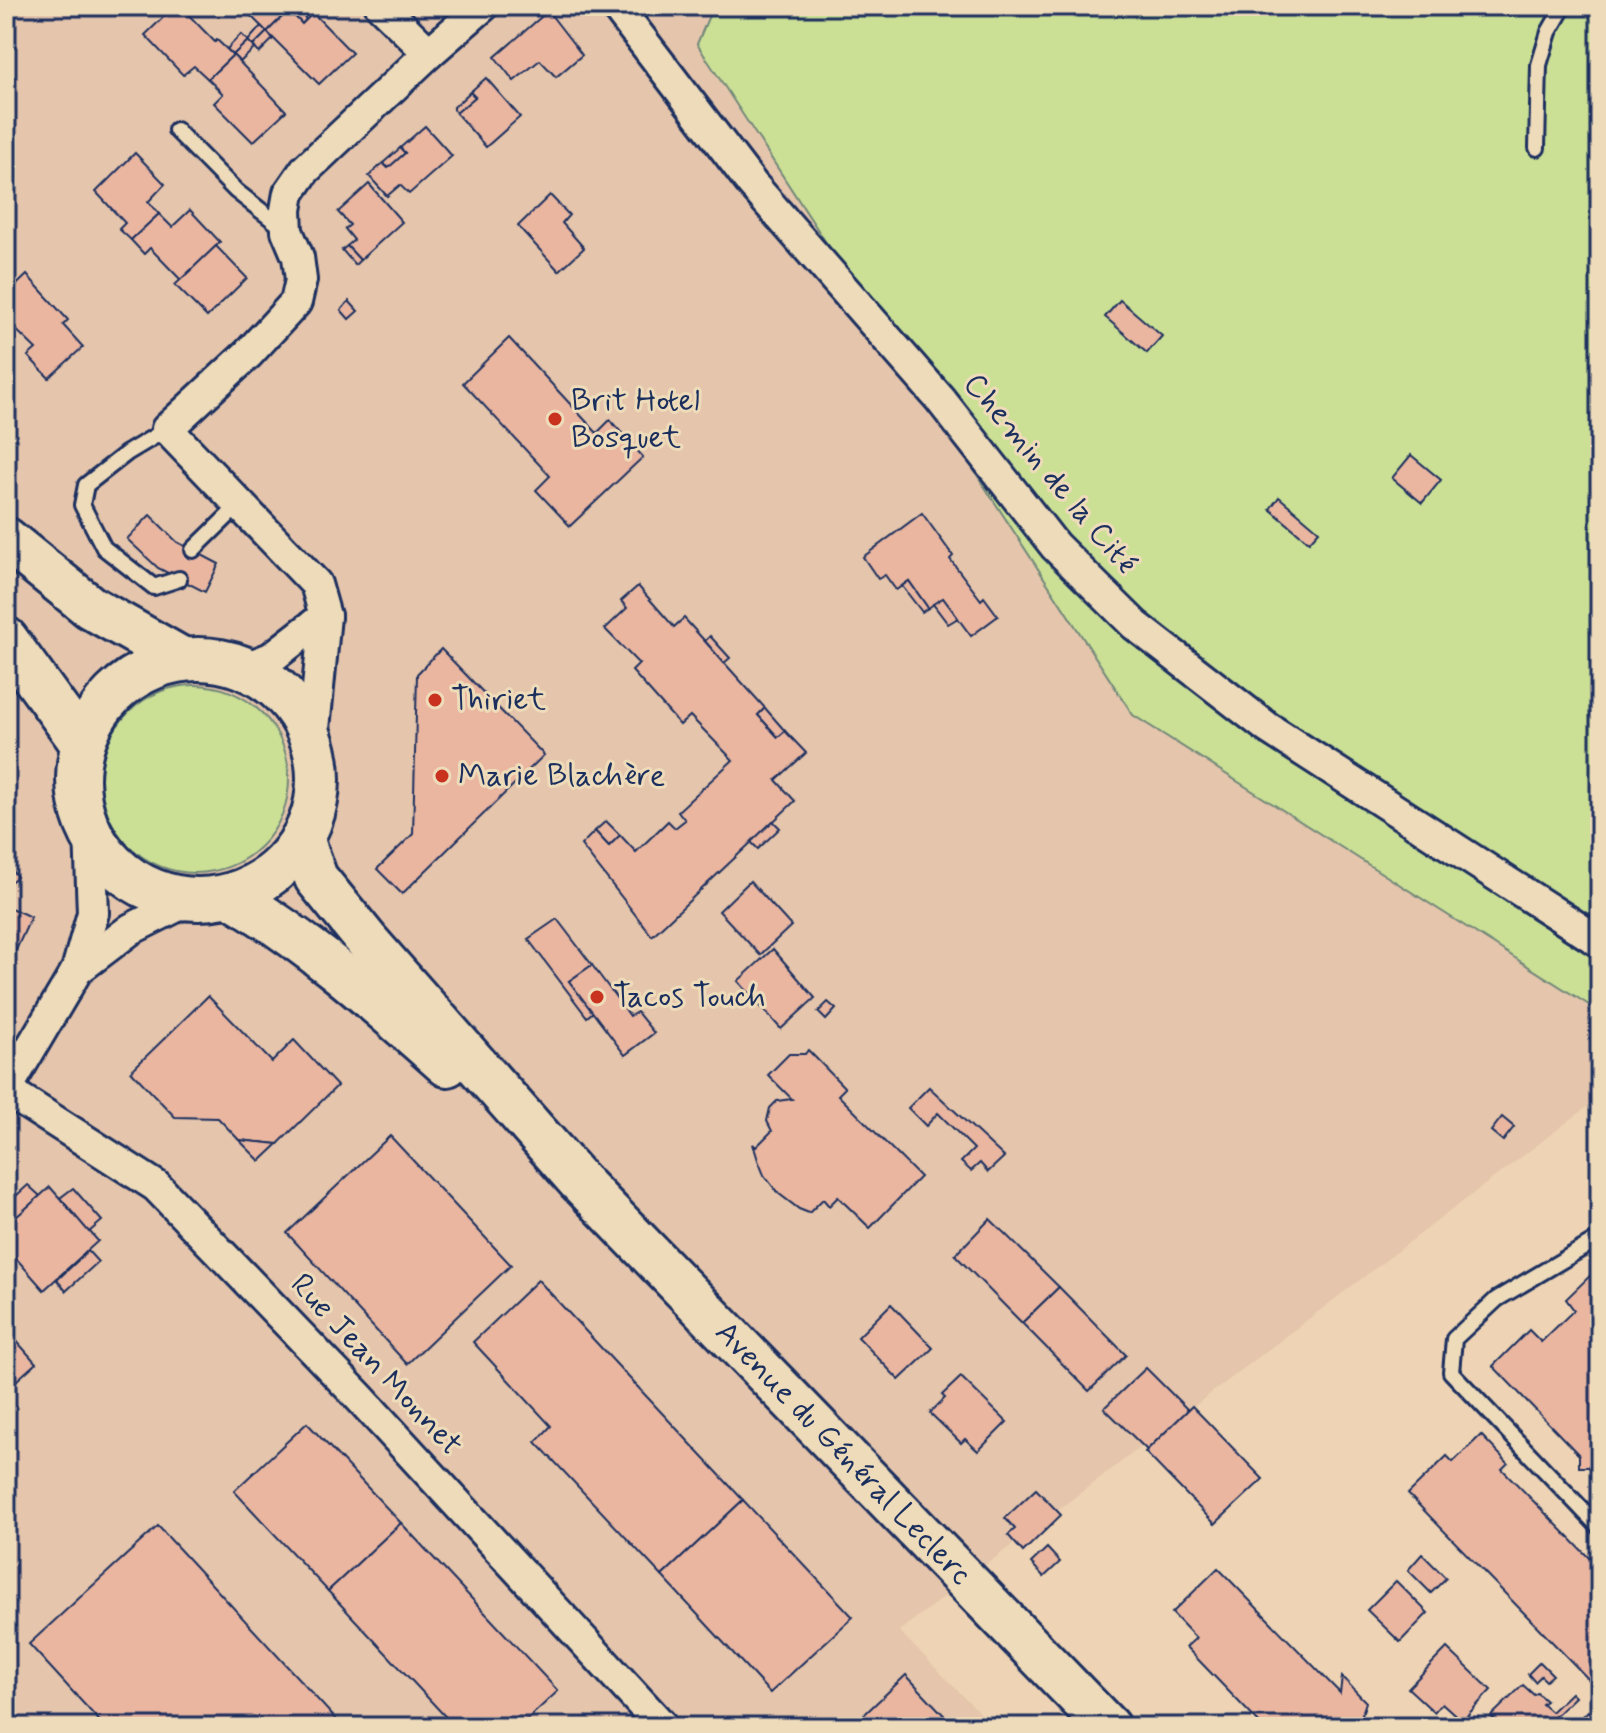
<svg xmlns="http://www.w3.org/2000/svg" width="1606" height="1733" font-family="Mynerve,sans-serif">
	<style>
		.built { fill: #e5c5ab }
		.green { fill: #cbe095; stroke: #73887a; stroke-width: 2 }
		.building { fill: #eab6a0; stroke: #1b2f5e; stroke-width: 2 }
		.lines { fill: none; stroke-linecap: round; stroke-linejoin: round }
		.service-casing { stroke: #1b2f5e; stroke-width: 20 }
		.minor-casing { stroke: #1b2f5e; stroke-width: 36 }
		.secondary-casing { stroke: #1b2f5e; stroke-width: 48 }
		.service { stroke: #eedbb9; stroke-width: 14 }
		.minor { stroke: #eedbb9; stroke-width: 30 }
		.secondary { stroke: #eedbb9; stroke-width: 42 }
		.poi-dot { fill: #c8321e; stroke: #eedbb9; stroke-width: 3 }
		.labels { text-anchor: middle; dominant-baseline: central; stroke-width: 6; stroke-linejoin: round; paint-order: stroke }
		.poi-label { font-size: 32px; fill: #1b2f5e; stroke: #eedbb9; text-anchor: start }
		.street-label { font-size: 32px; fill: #1b2f5e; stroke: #eedbb9 }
	</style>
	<rect width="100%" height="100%" fill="#eed4b4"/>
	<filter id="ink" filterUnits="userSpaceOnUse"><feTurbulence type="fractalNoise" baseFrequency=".0125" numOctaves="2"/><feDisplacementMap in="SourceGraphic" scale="16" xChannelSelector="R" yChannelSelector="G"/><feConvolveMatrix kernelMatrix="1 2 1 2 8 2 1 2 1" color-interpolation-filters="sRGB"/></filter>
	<g filter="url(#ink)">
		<!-- built -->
		<polygon class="built" points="6,6 713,6 697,44 1133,715 1600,1012 1600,1097 899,1631 994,1727 6,1727"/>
		<!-- green -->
		<g class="green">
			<polygon points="713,6 1600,6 1600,635 1594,644 1600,646 1600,1012 1133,715 697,44"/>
			<circle cx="195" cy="779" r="94"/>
		</g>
		<!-- building -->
		<g class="building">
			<polygon points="175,6 180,6 215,42 217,40 233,55 208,79 194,66 183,75 145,35"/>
			<polygon points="241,6 279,6 286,13 267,32"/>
			<polygon points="293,6 306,19 302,24 289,10"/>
			<polygon points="289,10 302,24 313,13 352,53 319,84 267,32"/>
			<polygon points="548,11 582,55 556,77 540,60 514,81 495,57"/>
			<polygon points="261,26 267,32 253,46 248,41"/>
			<polygon points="267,32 273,39 259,53 253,46"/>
			<polygon points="241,34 248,41 233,55 227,49"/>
			<polygon points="248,41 255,48 240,62 233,55"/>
			<polygon points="233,55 286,111 253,142 214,103 223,94 208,79"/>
			<polygon points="486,78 520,117 486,147 456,113 475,97 470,92"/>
			<polygon points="470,92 475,97 456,113 453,108"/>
			<polygon points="425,126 452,156 409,194 400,185 387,196 369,176 383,163 388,168 405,153 400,148"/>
			<polygon points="400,148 405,153 388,168 383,163"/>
			<polygon points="135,153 165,184 148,202 159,214 131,240 119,229 125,223 96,192"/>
			<polygon points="369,184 402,222 360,260 347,246 354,240 345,229 350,225 338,212"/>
			<polygon points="550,195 569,215 562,223 584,248 559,271 518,226"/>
			<polygon points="190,210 220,242 181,280 150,248 144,254 131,240 159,214 172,227"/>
			<polygon points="216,246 247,278 207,317 175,285"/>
			<polygon points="347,246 360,260 355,265 342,250"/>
			<polygon points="27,275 68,320 63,325 83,347 49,378 28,356 36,349 6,320 6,295"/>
			<polygon points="1120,300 1162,336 1147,353 1105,317"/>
			<polygon points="349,301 358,311 349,319 341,310"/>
			<polygon points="509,338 597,433 610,420 643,457 570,526 536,490 550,476 463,383"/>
			<polygon points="1411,455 1441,480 1422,503 1392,478"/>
			<polygon points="1279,497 1319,531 1309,542 1270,509"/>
			<polygon points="922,513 953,556 950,559 981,600 984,597 998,616 971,636 943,598 928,608 909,581 896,590 885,575 878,579 863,557"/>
			<polygon points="150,515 177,542 219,564 205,592 158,568 127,539"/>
			<polygon points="909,581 928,608 922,612 902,586"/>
			<polygon points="638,586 674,627 684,618 765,708 758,715 778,737 785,731 806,753 776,780 795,801 652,936 581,845 595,831 609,846 620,835 636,852 668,821 675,828 685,820 678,811 733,760 690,716 680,725 632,671 639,664 605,629 627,608 621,601"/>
			<polygon points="943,598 958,618 948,624 933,604"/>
			<polygon points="710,636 730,658 724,663 705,641"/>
			<polygon points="441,649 544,755 402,894 377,869 413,834 417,674"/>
			<polygon points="765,708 785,731 778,737 758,715"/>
			<polygon points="606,821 620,835 609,846 595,831"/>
			<polygon points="773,821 780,828 758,849 751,842"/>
			<polygon points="6,863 17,877 6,885"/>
			<polygon points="750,881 791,926 760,955 719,911"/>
			<polygon points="6,906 31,917 6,972"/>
			<polygon points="557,919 592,965 569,981 593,1012 587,1017 528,939"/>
			<polygon points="773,949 815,998 781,1029 738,981"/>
			<polygon points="592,965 630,1016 637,1012 654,1033 625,1055 569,981"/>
			<polygon points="208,996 272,1062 294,1040 337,1086 278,1144 239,1140 218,1118 175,1117 131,1071"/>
			<polygon points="828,1002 836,1009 826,1020 818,1012"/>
			<polygon points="808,1050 845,1088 838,1095 920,1177 870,1228 838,1197 829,1206 823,1199 809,1213 799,1209 778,1193 764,1175 758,1160 753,1144 756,1147 772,1131 767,1121 770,1108 777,1101 792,1099 768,1075 789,1054 805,1054"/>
			<polygon points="929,1087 1004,1157 988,1172 980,1163 971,1171 961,1162 974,1149 938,1113 926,1126 908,1108"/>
			<polygon points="1502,1117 1514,1127 1503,1141 1491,1131"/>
			<polygon points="390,1136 511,1265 407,1364 287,1233"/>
			<polygon points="239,1140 278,1144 260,1161"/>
			<polygon points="28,1185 40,1196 8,1225 6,1205"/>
			<polygon points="50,1187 98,1241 44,1290 6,1247 6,1226"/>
			<polygon points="73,1188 102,1221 89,1232 60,1198"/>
			<polygon points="990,1219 1059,1287 1022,1323 955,1255"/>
			<polygon points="88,1251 98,1262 66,1291 57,1280"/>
			<polygon points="1600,1266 1600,1476 1591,1467 1579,1467 1579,1455 1493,1366 1529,1330 1541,1342 1574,1310 1566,1299"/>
			<polygon points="538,1280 743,1500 662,1576 536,1442 551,1426 473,1342"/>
			<polygon points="1059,1287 1126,1355 1089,1391 1022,1323"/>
			<polygon points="891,1304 933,1348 899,1380 858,1337"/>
			<polygon points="6,1329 36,1363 6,1390"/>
			<polygon points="1146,1368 1188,1410 1147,1450 1104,1408"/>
			<polygon points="961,1377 1007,1422 978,1451 965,1439 961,1443 930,1413 945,1398 942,1395"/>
			<polygon points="1192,1406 1263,1479 1215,1524 1145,1452"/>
			<polygon points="307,1423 401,1523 328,1591 234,1491"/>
			<polygon points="1481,1435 1508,1463 1502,1469 1600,1569 1600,1691 1408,1494 1447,1456 1453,1462"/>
			<polygon points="1036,1489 1061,1515 1023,1552 1008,1535 1015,1529 1005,1518"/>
			<polygon points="743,1500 853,1617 770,1693 662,1576"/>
			<polygon points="401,1523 558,1691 519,1727 455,1727 328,1591"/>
			<polygon points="158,1526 343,1727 105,1727 29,1644"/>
			<polygon points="1047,1548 1060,1562 1044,1577 1031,1563"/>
			<polygon points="1422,1554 1446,1578 1431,1593 1408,1570"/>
			<polygon points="1218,1568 1340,1693 1342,1677 1366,1702 1361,1717 1371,1727 1263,1727 1186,1647 1196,1638 1172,1613"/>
			<polygon points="1396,1581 1428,1613 1400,1642 1367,1610"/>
			<polygon points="1447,1648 1491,1690 1462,1721 1442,1703 1434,1712 1408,1688"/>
			<polygon points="1540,1662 1553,1675 1546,1681 1541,1676 1535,1682 1528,1674"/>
			<polygon points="906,1675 955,1727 851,1727"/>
			<polygon points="1523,1685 1534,1695 1537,1693 1546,1701 1542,1704 1551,1712 1571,1693 1575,1697 1555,1716 1556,1719 1545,1727 1501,1727 1491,1716"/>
			<polygon points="1588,1711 1600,1723 1600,1727 1587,1727 1580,1719"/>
		</g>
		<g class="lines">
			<defs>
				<g id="service">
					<polyline points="176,130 236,191 287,231"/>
					<polyline points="1537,148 1539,65 1549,32 1564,6"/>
					<polyline points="167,429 127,453 86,485 82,505 104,548 154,587 179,579"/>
					<polyline points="193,550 239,505"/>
					<polyline points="1600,1238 1497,1299 1454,1339 1451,1372 1600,1528"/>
				</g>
				<g id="minor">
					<polyline points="381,6 429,53"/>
					<polyline points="616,6 752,184 940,399 1055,546 1135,625 1268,728 1600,942"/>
					<polyline points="245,668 271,658 325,616"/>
					<polyline points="313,739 325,616 316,584 167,429 248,354 296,302 301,280 298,257 287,231 286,210 289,193 305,170 429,53 483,6"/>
					<polyline points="90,832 93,913 77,970 6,1090 156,1186 359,1397 663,1727"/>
					<polyline points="77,970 131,929 189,900"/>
				</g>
				<g id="secondary">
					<polyline points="6,539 90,607 182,659"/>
					<polyline points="6,639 82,744"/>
					<circle cx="198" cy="779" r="120"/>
					<path id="s1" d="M303,841L316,878L368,942L579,1181L1108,1727"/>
					<path d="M231,896C310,942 378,1004 447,1065"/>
				</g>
			</defs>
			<!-- service casing -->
			<use href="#service" class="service-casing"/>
			<!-- minor casing -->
			<use href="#minor" class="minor-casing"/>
			<!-- secondary casing -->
			<use href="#secondary" class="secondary-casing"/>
			<!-- service -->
			<use href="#service" class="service"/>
			<!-- minor -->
			<use href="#minor" class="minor"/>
			<!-- secondary -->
			<use href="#secondary" class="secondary"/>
		</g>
	</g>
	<!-- markers -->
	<g class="poi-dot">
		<circle cx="555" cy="419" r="8"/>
		<circle cx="435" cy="700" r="8"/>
		<circle cx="442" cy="776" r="8"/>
		<circle cx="597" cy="997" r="8"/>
	</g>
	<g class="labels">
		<!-- poi labels -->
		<g class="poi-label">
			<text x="571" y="401">Brit Hotel<tspan x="571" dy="37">Bosquet</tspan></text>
			<text x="451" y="700">Thiriet</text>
			<text x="458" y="776">Marie Blachère</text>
			<text x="613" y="997">Tacos Touch</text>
		</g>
		<!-- street labels -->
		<g class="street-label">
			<text transform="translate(1050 474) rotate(50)">Chemin de la Cité</text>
			<text transform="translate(376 1365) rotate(47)">Rue Jean Monnet</text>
			<text stroke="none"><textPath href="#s1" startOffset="820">Avenue du Général Leclerc</textPath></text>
		</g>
	</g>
	<!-- margin -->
	<rect width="1606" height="1733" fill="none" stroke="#eedbb9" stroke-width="32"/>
	<rect x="16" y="16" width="1574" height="1701" fill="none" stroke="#1b2f5e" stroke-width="3" filter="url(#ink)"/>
</svg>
